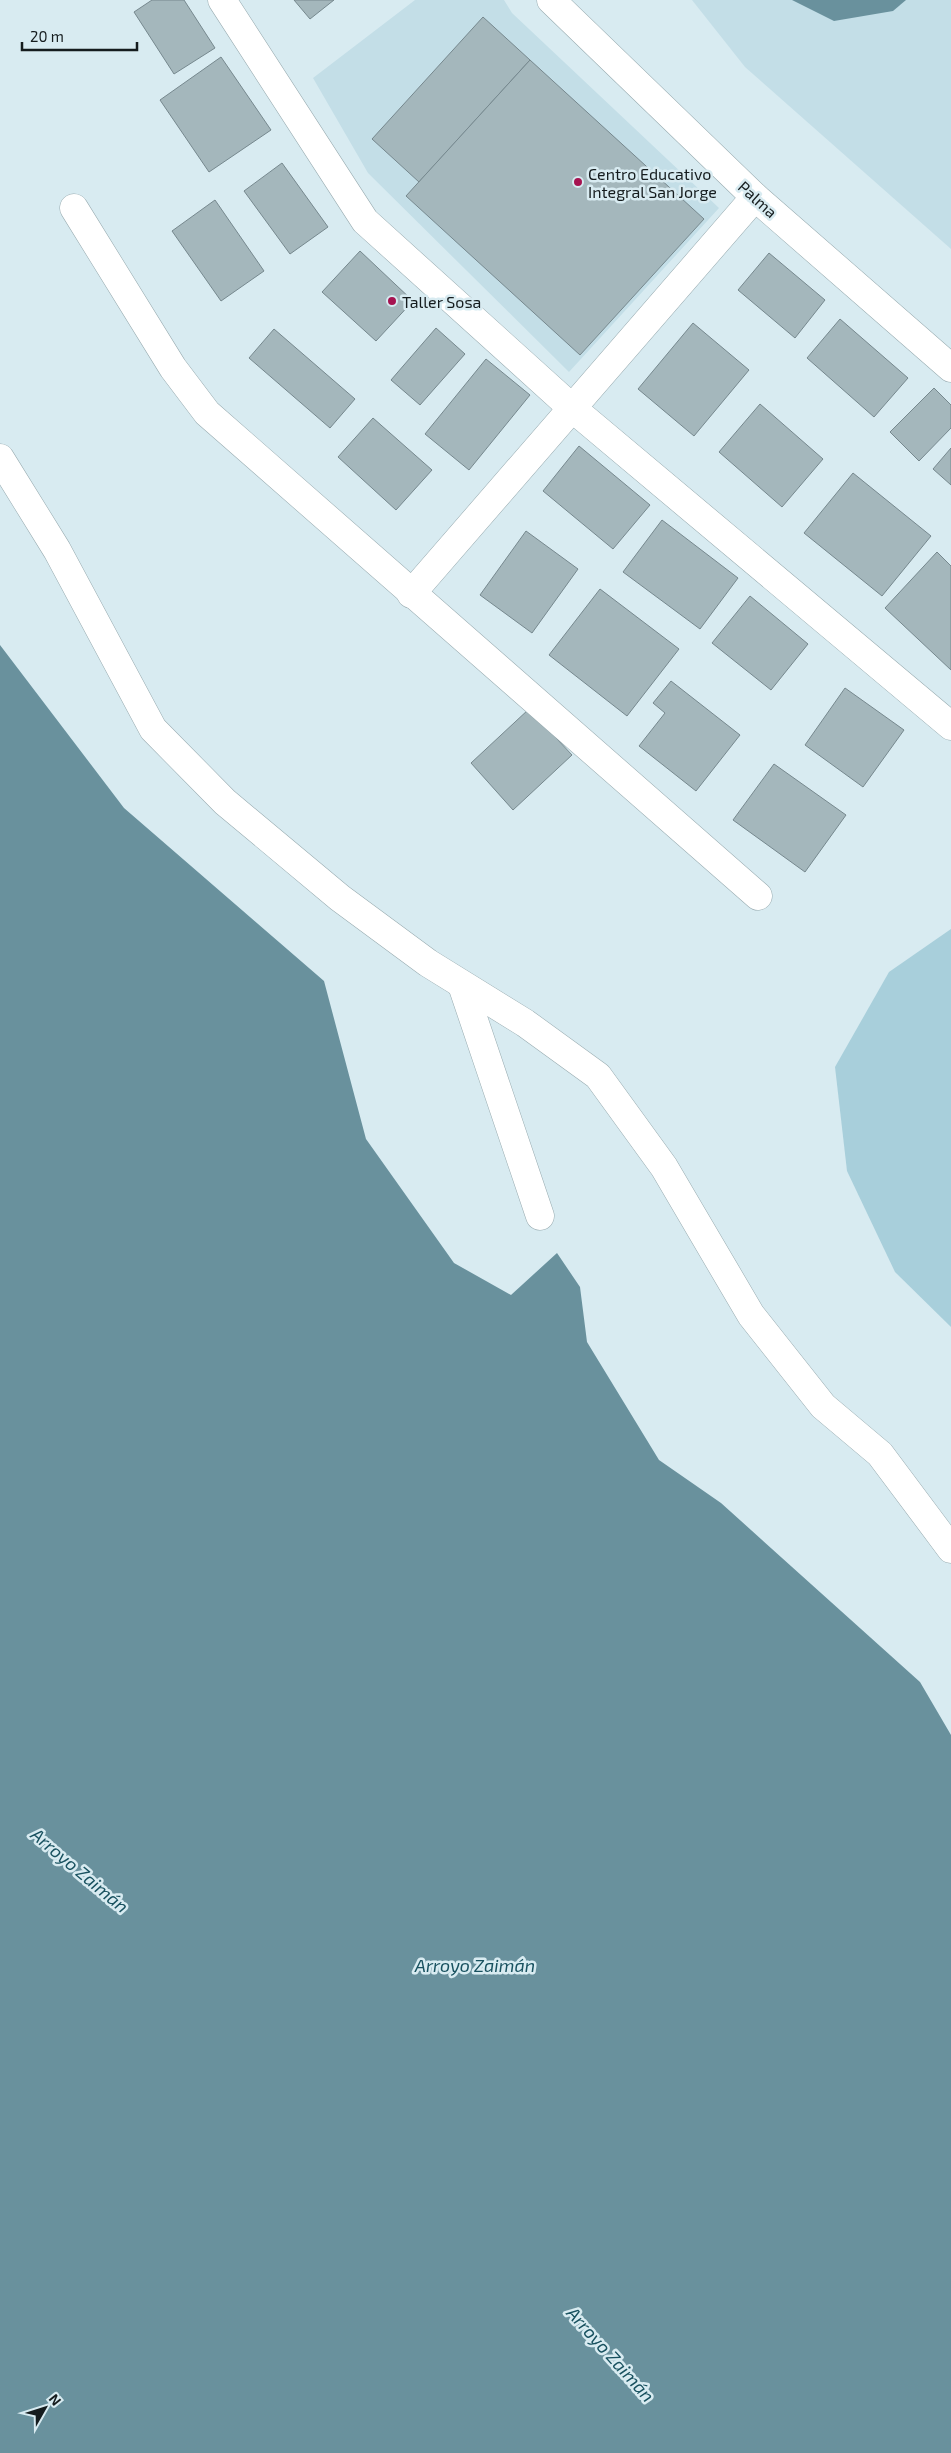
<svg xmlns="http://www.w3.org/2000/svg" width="951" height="2453" font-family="'Exo 2',sans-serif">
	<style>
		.built { fill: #c3dee7 }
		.green { fill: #a8cfdb }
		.water { fill: #69919d }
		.building { fill: #a4b7bc; stroke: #76888e }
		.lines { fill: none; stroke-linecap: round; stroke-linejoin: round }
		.minor-casing { stroke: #98abb0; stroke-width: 29 }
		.minor { stroke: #fff; stroke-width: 28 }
		.poi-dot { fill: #a61350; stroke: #d8ebf1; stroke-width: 2 }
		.labels { text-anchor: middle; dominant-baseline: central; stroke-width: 5; stroke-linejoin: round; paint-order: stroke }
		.poi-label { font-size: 16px; fill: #151c1e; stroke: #d8ebf1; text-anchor: start }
		.street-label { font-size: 16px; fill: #151c1e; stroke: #d8ebf1 }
		.water-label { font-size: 18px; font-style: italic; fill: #18515f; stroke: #d8ebf1 }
	</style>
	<rect width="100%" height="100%" fill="#d8ebf1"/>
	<!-- built -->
	<g class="built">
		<polygon points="415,0 504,0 512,13 719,208 569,372 368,173 313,78"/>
		<polygon points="692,0 951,0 951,249 745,67"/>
	</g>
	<!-- green -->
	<polygon class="green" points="951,929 951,1327 895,1272 847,1171 835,1067 889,972"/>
	<!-- water -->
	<g class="water">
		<polygon points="792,0 906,0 893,11 834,21"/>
		<polygon points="0,645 124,808 324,981 366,1139 454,1263 511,1295 557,1253 580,1287 587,1342 659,1460 721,1503 920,1682 951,1735 951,2453 0,2453"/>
	</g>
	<!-- building -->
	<g class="building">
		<polygon points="152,0 184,0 215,48 174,74 134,12"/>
		<polygon points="294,0 334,0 310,19"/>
		<polygon points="483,17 530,60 419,182 372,139"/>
		<polygon points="221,57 271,130 209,172 160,100"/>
		<polygon points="530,60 704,219 580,355 406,196"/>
		<polygon points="282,163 328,227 290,254 244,191"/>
		<polygon points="215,200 264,271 221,301 172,231"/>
		<polygon points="360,251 413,301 376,341 322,292"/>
		<polygon points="769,253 825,300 795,338 738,290"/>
		<polygon points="840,319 908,378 874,417 807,358"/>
		<polygon points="693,323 749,370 694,436 638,389"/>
		<polygon points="436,328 465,354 420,405 391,380"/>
		<polygon points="274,329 355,399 330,428 249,358"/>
		<polygon points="486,359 530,395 469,470 425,434"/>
		<polygon points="934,388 951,405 951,428 919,461 890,432"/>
		<polygon points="760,404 823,459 782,507 719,452"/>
		<polygon points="373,418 432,470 396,510 338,457"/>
		<polygon points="579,446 650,505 613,549 543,491"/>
		<polygon points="951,448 951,485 933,469"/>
		<polygon points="853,473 931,536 882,596 804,533"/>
		<polygon points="662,520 738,578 700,629 623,572"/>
		<polygon points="526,531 578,569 532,633 480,595"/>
		<polygon points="937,552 951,566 951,670 885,608"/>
		<polygon points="600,589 679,649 627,716 549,655"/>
		<polygon points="750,596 808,644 771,690 712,643"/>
		<polygon points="671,681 740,735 696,791 639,746 665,713 653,703"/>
		<polygon points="845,688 904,730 863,787 805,745"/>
		<polygon points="529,709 572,755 513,810 471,763"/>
		<polygon points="774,764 846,815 805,872 733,820"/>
	</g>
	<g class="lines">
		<defs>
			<g id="minor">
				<polyline points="222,0 365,221 572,408 951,726"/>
				<polyline points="551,0 755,197 951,368"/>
				<polyline points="74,208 173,368 207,413 758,896"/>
				<polyline points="0,458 57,550 153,729 225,802 340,898 428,963 525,1023 598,1076 664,1167 751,1315 823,1406 880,1454 951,1549"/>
				<polyline points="411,594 755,197"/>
				<polyline points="462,985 540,1216"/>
			</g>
		</defs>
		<!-- minor casing -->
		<use href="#minor" class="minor-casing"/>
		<!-- minor -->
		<use href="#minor" class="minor"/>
	</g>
	<!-- markers -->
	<g class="poi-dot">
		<circle cx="578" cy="182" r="5"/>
		<circle cx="392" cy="301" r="5"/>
	</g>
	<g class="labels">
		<!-- poi labels -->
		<g class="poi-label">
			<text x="588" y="173">Centro Educativo<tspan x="588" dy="18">Integral San Jorge</tspan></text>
			<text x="402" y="301">Taller Sosa</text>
		</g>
		<!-- street labels -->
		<g class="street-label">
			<text transform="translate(758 199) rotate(42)">Palma</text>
		</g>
		<!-- water labels -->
		<g class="water-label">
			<text transform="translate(80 1870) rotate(40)">Arroyo Zaimán</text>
			<text x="475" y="1965">Arroyo Zaimán</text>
			<text transform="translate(611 2354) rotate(48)">Arroyo Zaimán</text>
		</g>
	</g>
	<!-- north arrow -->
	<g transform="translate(45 2408) rotate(51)" stroke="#d8ebf1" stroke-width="4" paint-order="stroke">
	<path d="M0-4L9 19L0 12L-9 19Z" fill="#151c1e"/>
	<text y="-8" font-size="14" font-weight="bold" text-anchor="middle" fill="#151c1e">N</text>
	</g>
	<!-- scale -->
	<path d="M22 42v8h115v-8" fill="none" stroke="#151c1e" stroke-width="2.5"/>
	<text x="30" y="42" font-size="15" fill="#151c1e" stroke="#d8ebf1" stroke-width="4" paint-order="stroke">20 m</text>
</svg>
